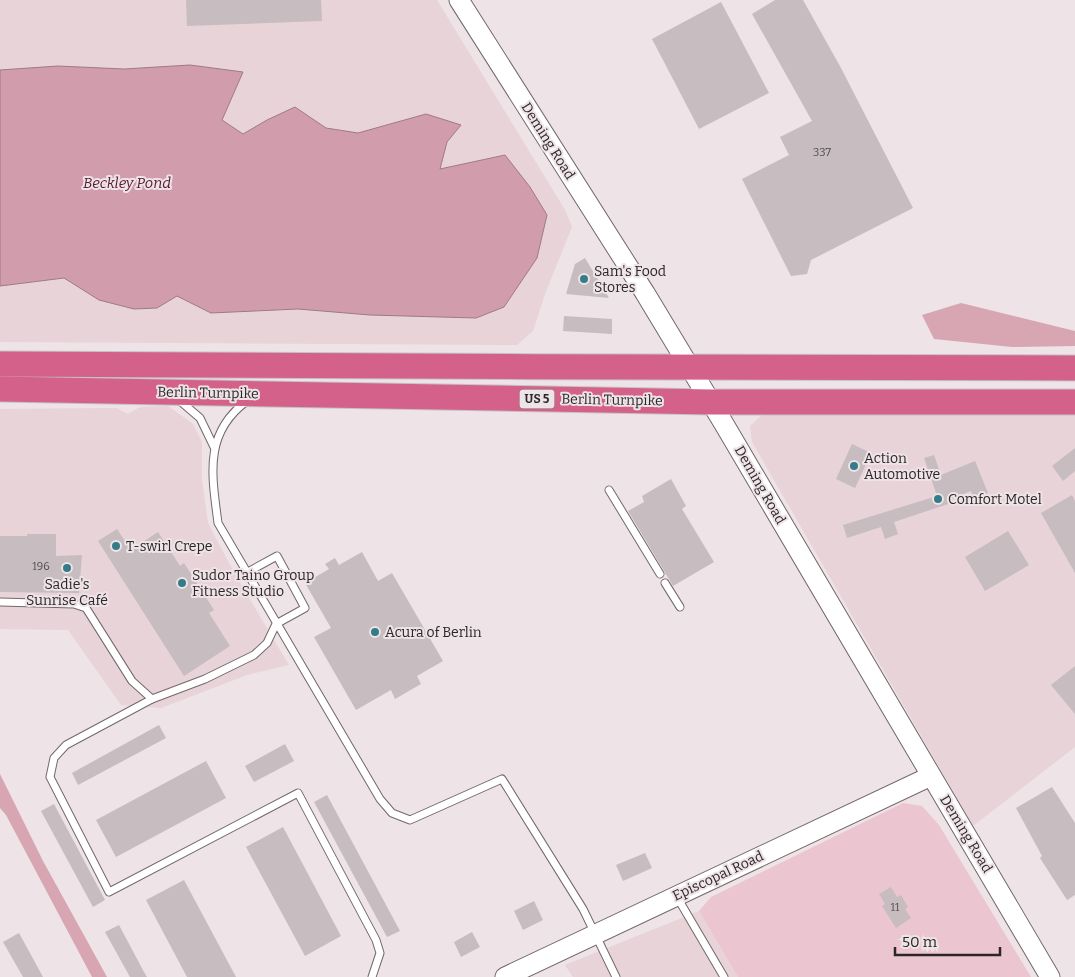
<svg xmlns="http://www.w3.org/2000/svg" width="1075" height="977" font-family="Bitter,serif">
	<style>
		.built { fill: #e7d3d8 }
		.green { fill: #ebc6d0 }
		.forest { fill: #d8a5b3 }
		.water { fill: #d19dac; stroke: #9f7a84 }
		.building { fill: #c7bcbf }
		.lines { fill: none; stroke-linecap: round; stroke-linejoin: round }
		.lane-casing { stroke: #72686b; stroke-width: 9 }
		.secondary-casing { stroke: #72686b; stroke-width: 21 }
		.highway-casing { stroke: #c4c3c3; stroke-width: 27 }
		.lane { stroke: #fff; stroke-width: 7 }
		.secondary { stroke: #fff; stroke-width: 19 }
		.highway { stroke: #d46189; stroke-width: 25 }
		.poi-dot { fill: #367c88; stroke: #eee3e6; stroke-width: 2 }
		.labels { text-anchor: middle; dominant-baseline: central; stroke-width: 4; stroke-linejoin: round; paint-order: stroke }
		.number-label { font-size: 11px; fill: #524c4e }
		.shield { fill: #eee3e6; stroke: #665f61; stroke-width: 1 }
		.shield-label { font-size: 12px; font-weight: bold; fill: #2b2728 }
		.street-label { font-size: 14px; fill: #2b2728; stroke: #eee3e6 }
		.poi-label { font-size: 14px; fill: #2b2728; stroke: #eee3e6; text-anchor: start }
		.water-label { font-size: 15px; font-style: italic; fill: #581b32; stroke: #eee3e6 }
	</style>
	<rect width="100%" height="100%" fill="#eee3e6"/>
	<!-- built -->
	<g class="built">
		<polygon points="0,0 437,0 565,210 572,227 545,294 533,331 517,345 0,342"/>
		<polygon points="168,406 193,424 202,442 202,480 208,523 236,576 289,665 247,675 161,708 121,705 68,630 0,629 0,409 117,408 128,414 140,407"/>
		<polygon points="1075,414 1075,747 973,826 752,442 750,426 762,415"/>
		<polygon points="699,911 738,977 573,977 565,965"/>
	</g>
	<!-- green -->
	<polygon class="green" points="903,803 922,806 939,825 1031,977 738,977 699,911 711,897"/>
	<!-- forest -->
	<g class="forest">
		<polygon points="961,303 1075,331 1075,346 1012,347 934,339 922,315"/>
		<polygon points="0,774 43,861 107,977 92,977 6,815 0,808"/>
	</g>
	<!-- water -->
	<polygon class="water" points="190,65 243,72 222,120 243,134 267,120 295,107 326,128 358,133 426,114 461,125 447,142 440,169 505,155 530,187 547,215 537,258 504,307 476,318 370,315 298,309 211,313 177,296 157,308 134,309 99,300 64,278 0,286 0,70 58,66 124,69"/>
	<!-- building -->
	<g class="building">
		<polygon points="186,0 321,0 322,21 187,26"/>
		<polygon points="775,0 803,0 841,68 913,208 811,260 807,274 791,276 742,179 789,155 780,137 812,121 752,14"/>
		<polygon points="721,2 769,93 699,129 652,39"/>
		<polygon points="585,258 609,298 566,294 575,264"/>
		<polygon points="564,316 612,319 612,334 563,331"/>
		<polygon points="852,444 871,453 855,488 836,479"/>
		<polygon points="1075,448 1075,471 1063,481 1052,466"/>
		<polygon points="934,455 941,475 975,461 988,493 974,499 971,491 950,499 951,503 894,522 898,534 885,539 881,527 847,538 843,525 937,496 924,458"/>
		<polygon points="671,479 686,506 682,509 714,562 673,586 628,511 644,502 642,496"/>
		<polygon points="1072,495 1075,501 1075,573 1041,513"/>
		<polygon points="117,529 131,550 158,532 180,566 184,563 214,610 209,613 230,646 184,676 98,541"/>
		<polygon points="1008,531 1029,565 985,591 965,557"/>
		<polygon points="27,534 56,534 56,556 82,555 79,593 0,592 0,536 27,536"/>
		<polygon points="362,552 378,581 392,573 443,661 417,676 421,684 395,699 391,690 356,710 314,637 331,628 305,583 329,569 325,564 335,558 339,565"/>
		<polygon points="1075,666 1075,714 1051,685"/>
		<polygon points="159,725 166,738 78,785 72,773"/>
		<polygon points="285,744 294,761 254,782 245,766"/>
		<polygon points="206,761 226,798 116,857 96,820"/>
		<polygon points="1052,787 1075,823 1075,895 1067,900 1040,858 1042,856 1016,808"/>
		<polygon points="327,795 400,931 387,937 314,802"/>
		<polygon points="54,804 105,900 93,907 41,811"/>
		<polygon points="283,827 341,936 305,956 246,847"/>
		<polygon points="645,853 652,868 623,881 616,865"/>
		<polygon points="184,880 236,977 187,977 146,900"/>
		<polygon points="891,887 897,897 901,895 908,907 905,909 911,918 896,928 882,906 885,904 879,894"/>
		<polygon points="534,901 543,920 523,930 514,911"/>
		<polygon points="119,925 144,972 147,977 130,977 105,932"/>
		<polygon points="472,932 480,947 461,957 454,942"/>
		<polygon points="19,933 43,977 23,977 3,942"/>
	</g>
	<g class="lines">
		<defs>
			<g id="lane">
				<polyline points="179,400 200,418 214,447"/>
				<path d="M247,401C203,433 212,476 218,523L380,799L392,813L410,820L502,779L583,909L616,977"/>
				<polyline points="609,490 660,574"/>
				<polyline points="665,583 680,607"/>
				<polyline points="0,602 74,604 86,608 132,681 152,699 205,679 254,655 267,643 276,624 305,608 277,556 246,573"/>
				<polyline points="152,699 66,745 54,758 50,777 109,892 298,793 376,940 380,953 372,977"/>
				<polyline points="677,897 724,977"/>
			</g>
			<g id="secondary">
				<polyline points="459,0 645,293 724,424 1050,977"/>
				<polyline points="505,977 931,776"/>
			</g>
			<g id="highway">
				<path d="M0,364C358,365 717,369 1075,368"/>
				<polyline points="0,389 711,402 1075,402"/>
			</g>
		</defs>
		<!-- lane casing -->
		<use href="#lane" class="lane-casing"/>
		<!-- secondary casing -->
		<use href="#secondary" class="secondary-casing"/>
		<!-- highway casing -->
		<use href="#highway" class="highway-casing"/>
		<!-- lane -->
		<use href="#lane" class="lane"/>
		<!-- secondary -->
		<use href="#secondary" class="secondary"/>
		<!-- highway -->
		<use href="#highway" class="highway"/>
	</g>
	<!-- markers -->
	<g class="poi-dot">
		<circle cx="584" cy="279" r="5"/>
		<circle cx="854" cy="466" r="5"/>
		<circle cx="938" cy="499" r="5"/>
		<circle cx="116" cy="546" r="5"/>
		<circle cx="67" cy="568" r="5"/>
		<circle cx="182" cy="583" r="5"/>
		<circle cx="375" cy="632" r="5"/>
	</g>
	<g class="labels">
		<!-- number labels -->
		<g class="number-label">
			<text x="822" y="152">337</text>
			<text x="41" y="566">196</text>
			<text x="895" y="907">11</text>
		</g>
		<!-- shield labels -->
		<rect class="shield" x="519.5" y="389.5" width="35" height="19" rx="4"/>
		<g class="shield-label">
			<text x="537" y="399">US 5</text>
		</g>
		<!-- street labels -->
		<g class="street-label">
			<text transform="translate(548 141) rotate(58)">Deming Road</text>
			<text transform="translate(208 393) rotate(1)">Berlin Turnpike</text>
			<text transform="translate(612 400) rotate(1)">Berlin Turnpike</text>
			<text transform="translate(760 485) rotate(60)">Deming Road</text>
			<text transform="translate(966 834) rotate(59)">Deming Road</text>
			<text transform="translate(718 876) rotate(-25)">Episcopal Road</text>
		</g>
		<!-- poi labels -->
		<g class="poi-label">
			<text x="594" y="271">Sam's Food<tspan x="594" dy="16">Stores</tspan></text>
			<text x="864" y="458">Action<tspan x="864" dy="16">Automotive</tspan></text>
			<text x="948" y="499">Comfort Motel</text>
			<text x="126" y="546">T-swirl Crepe</text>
			<text x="192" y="575">Sudor Taino Group<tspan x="192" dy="16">Fitness Studio</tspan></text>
			<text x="67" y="584" text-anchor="middle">Sadie's<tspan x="67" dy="16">Sunrise Café</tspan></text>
			<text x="385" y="632">Acura of Berlin</text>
		</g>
		<!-- water labels -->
		<g class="water-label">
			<text x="127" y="183">Beckley Pond</text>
		</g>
	</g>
	<!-- scale -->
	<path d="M895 947v8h105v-8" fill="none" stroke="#2b2728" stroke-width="2.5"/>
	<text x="902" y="947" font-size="15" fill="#2b2728" stroke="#eee3e6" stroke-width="4" paint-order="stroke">50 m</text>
</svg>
